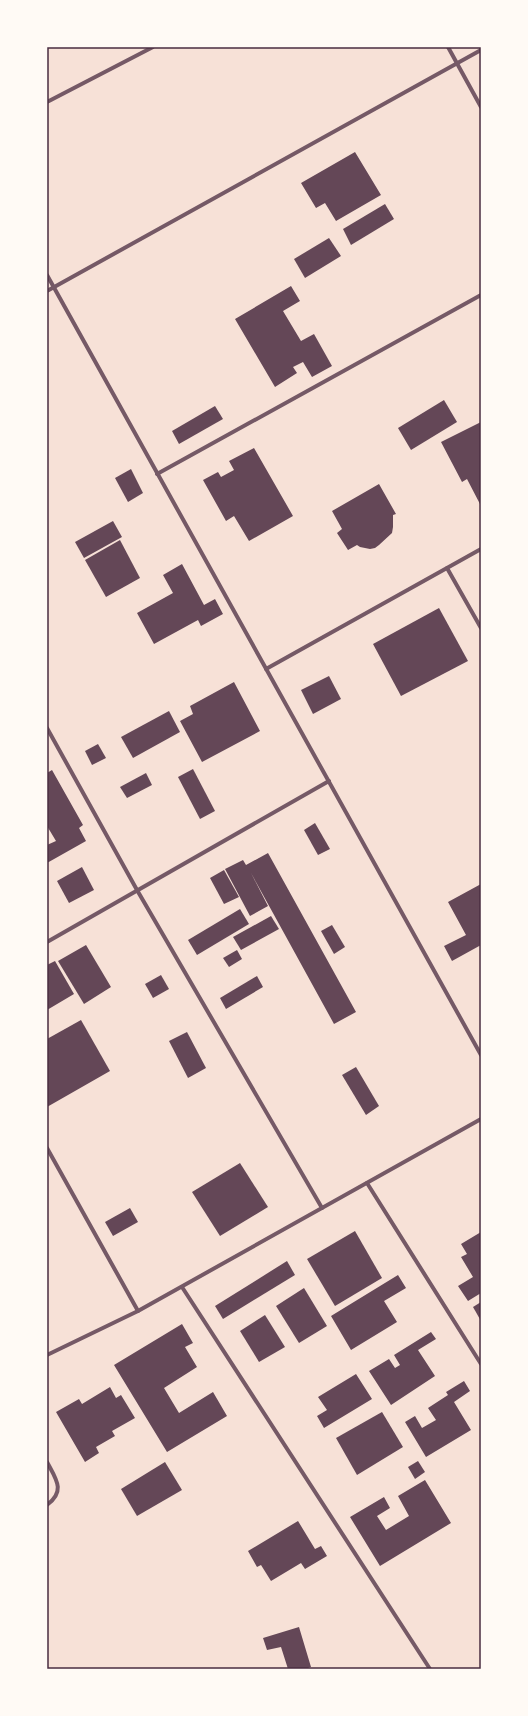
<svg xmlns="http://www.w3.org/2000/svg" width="528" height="1716" font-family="Overpass,sans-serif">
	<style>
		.building { fill: #644757 }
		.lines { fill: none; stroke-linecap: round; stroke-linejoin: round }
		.minor { stroke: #755966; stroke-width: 4 }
		.neatline { fill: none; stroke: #4a2c40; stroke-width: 1.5 }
	</style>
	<rect width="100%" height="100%" fill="#f7e1d7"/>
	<!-- building -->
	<g class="building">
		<polygon points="355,152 381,195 336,221 325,203 316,208 301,183"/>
		<polygon points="385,204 394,219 351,245 343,229"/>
		<polygon points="329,238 341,256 305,278 294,259"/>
		<polygon points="291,286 300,301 283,311 301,341 314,334 332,366 312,377 303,362 293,367 297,373 275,387 235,319"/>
		<polygon points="444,400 457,422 411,450 398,428"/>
		<polygon points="215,406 223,419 179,444 172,431"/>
		<polygon points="481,422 481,506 467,479 462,482 441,442"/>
		<polygon points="254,448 293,516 249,541 234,516 226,521 203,480 218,472 221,477 234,470 229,461"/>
		<polygon points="131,469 143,493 128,502 115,478"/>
		<polygon points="379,484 396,514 393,515 393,527 392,533 379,545 375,548 370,549 360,547 357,545 348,550 337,533 342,529 332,511"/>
		<polygon points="113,521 122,537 84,558 75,542"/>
		<polygon points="120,540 140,578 106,597 85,560"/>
		<polygon points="182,564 204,605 215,599 223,614 201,626 198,620 154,644 137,613 173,593 163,575"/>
		<polygon points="439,608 468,661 401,696 373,644"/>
		<polygon points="329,676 341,699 313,714 301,690"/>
		<polygon points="234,682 260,731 202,762 180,721 193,714 190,706"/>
		<polygon points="169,711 180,732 133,758 121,737"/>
		<polygon points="98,744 106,758 92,765 85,751"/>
		<polygon points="193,769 215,811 200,819 178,777"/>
		<polygon points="52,770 83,825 79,828 86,841 47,863 47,845 56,841 47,826 47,773"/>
		<polygon points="146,773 152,785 127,798 120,787"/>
		<polygon points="315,823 330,849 318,855 304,830"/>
		<polygon points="268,853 356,1012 334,1024 251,873 268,906 250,916 225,869 243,860 246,865"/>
		<polygon points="82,867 94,890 69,903 57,881"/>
		<polygon points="224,870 239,897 224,904 210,878"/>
		<polygon points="481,884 481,945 452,961 444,946 466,935 448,902"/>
		<polygon points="240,909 249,924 197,955 188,940"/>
		<polygon points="271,916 279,929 241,950 233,937"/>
		<polygon points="332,925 345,947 334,954 321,931"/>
		<polygon points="86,945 111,987 84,1004 58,961"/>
		<polygon points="237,950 242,959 229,967 223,958"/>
		<polygon points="55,961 74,994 47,1010 47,965"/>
		<polygon points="161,975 169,989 153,998 145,984"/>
		<polygon points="257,976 263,987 226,1009 220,998"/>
		<polygon points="81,1020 110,1071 47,1107 47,1039"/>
		<polygon points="187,1032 206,1068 188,1078 169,1041"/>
		<polygon points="356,1067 379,1106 366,1115 342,1075"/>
		<polygon points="240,1163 268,1207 220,1236 192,1192"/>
		<polygon points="130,1208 138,1222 113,1236 105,1222"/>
		<polygon points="355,1231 382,1278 335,1306 307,1259"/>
		<polygon points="481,1232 481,1293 468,1301 458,1286 473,1277 461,1257 467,1254 461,1244"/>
		<polygon points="287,1261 295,1275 223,1319 215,1306"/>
		<polygon points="398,1275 406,1288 384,1301 397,1322 351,1350 331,1316"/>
		<polygon points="304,1288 327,1326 299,1343 276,1306"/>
		<polygon points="481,1302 481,1321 473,1307"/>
		<polygon points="265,1315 285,1347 259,1362 240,1331"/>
		<polygon points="182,1324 193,1343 185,1347 197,1367 164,1388 179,1413 213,1392 227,1416 167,1452 114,1365"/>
		<polygon points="431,1332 436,1339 418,1350 435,1376 391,1405 369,1371 389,1359 395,1368 400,1365 394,1355"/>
		<polygon points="356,1374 372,1399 324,1428 317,1416 327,1410 318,1397"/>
		<polygon points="464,1381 470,1391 454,1402 471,1430 426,1457 405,1422 415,1416 422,1428 436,1420 428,1408 448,1395 446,1392"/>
		<polygon points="110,1387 116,1398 121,1395 135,1418 112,1431 115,1436 96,1447 99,1453 85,1462 56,1412 79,1399 82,1404"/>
		<polygon points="382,1412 403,1447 357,1475 336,1438"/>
		<polygon points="418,1461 425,1472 415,1479 408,1467"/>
		<polygon points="165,1462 182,1490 137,1516 121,1489"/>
		<polygon points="425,1480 451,1523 380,1566 350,1517 384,1497 390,1508 377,1516 386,1530 409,1516 398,1496"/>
		<polygon points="298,1521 315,1549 321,1546 327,1556 305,1569 301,1563 271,1581 261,1565 257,1567 248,1551"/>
		<polygon points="299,1627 311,1667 305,1669 288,1669 281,1647 267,1650 263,1638"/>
	</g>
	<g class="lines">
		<!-- minor -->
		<g class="minor">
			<polyline points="448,47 481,107"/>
			<polyline points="47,102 153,47"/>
			<polyline points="47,275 481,1055"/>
			<polyline points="47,291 481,50"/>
			<polyline points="157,474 481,295"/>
			<polyline points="447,568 481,628"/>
			<polyline points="266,669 481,549"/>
			<polyline points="47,728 137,890 322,1208"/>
			<polyline points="47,942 329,781"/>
			<polyline points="47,1148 138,1311"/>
			<polyline points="367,1183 481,1364"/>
			<polyline points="182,1287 430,1669"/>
			<polyline points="47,1355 138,1311 481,1119"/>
			<path d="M47,1462C56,1479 66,1491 47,1505"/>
		</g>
	</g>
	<!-- border -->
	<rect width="528" height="1716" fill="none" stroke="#fffaf5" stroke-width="96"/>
	<rect x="48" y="48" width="432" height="1620" class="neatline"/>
</svg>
